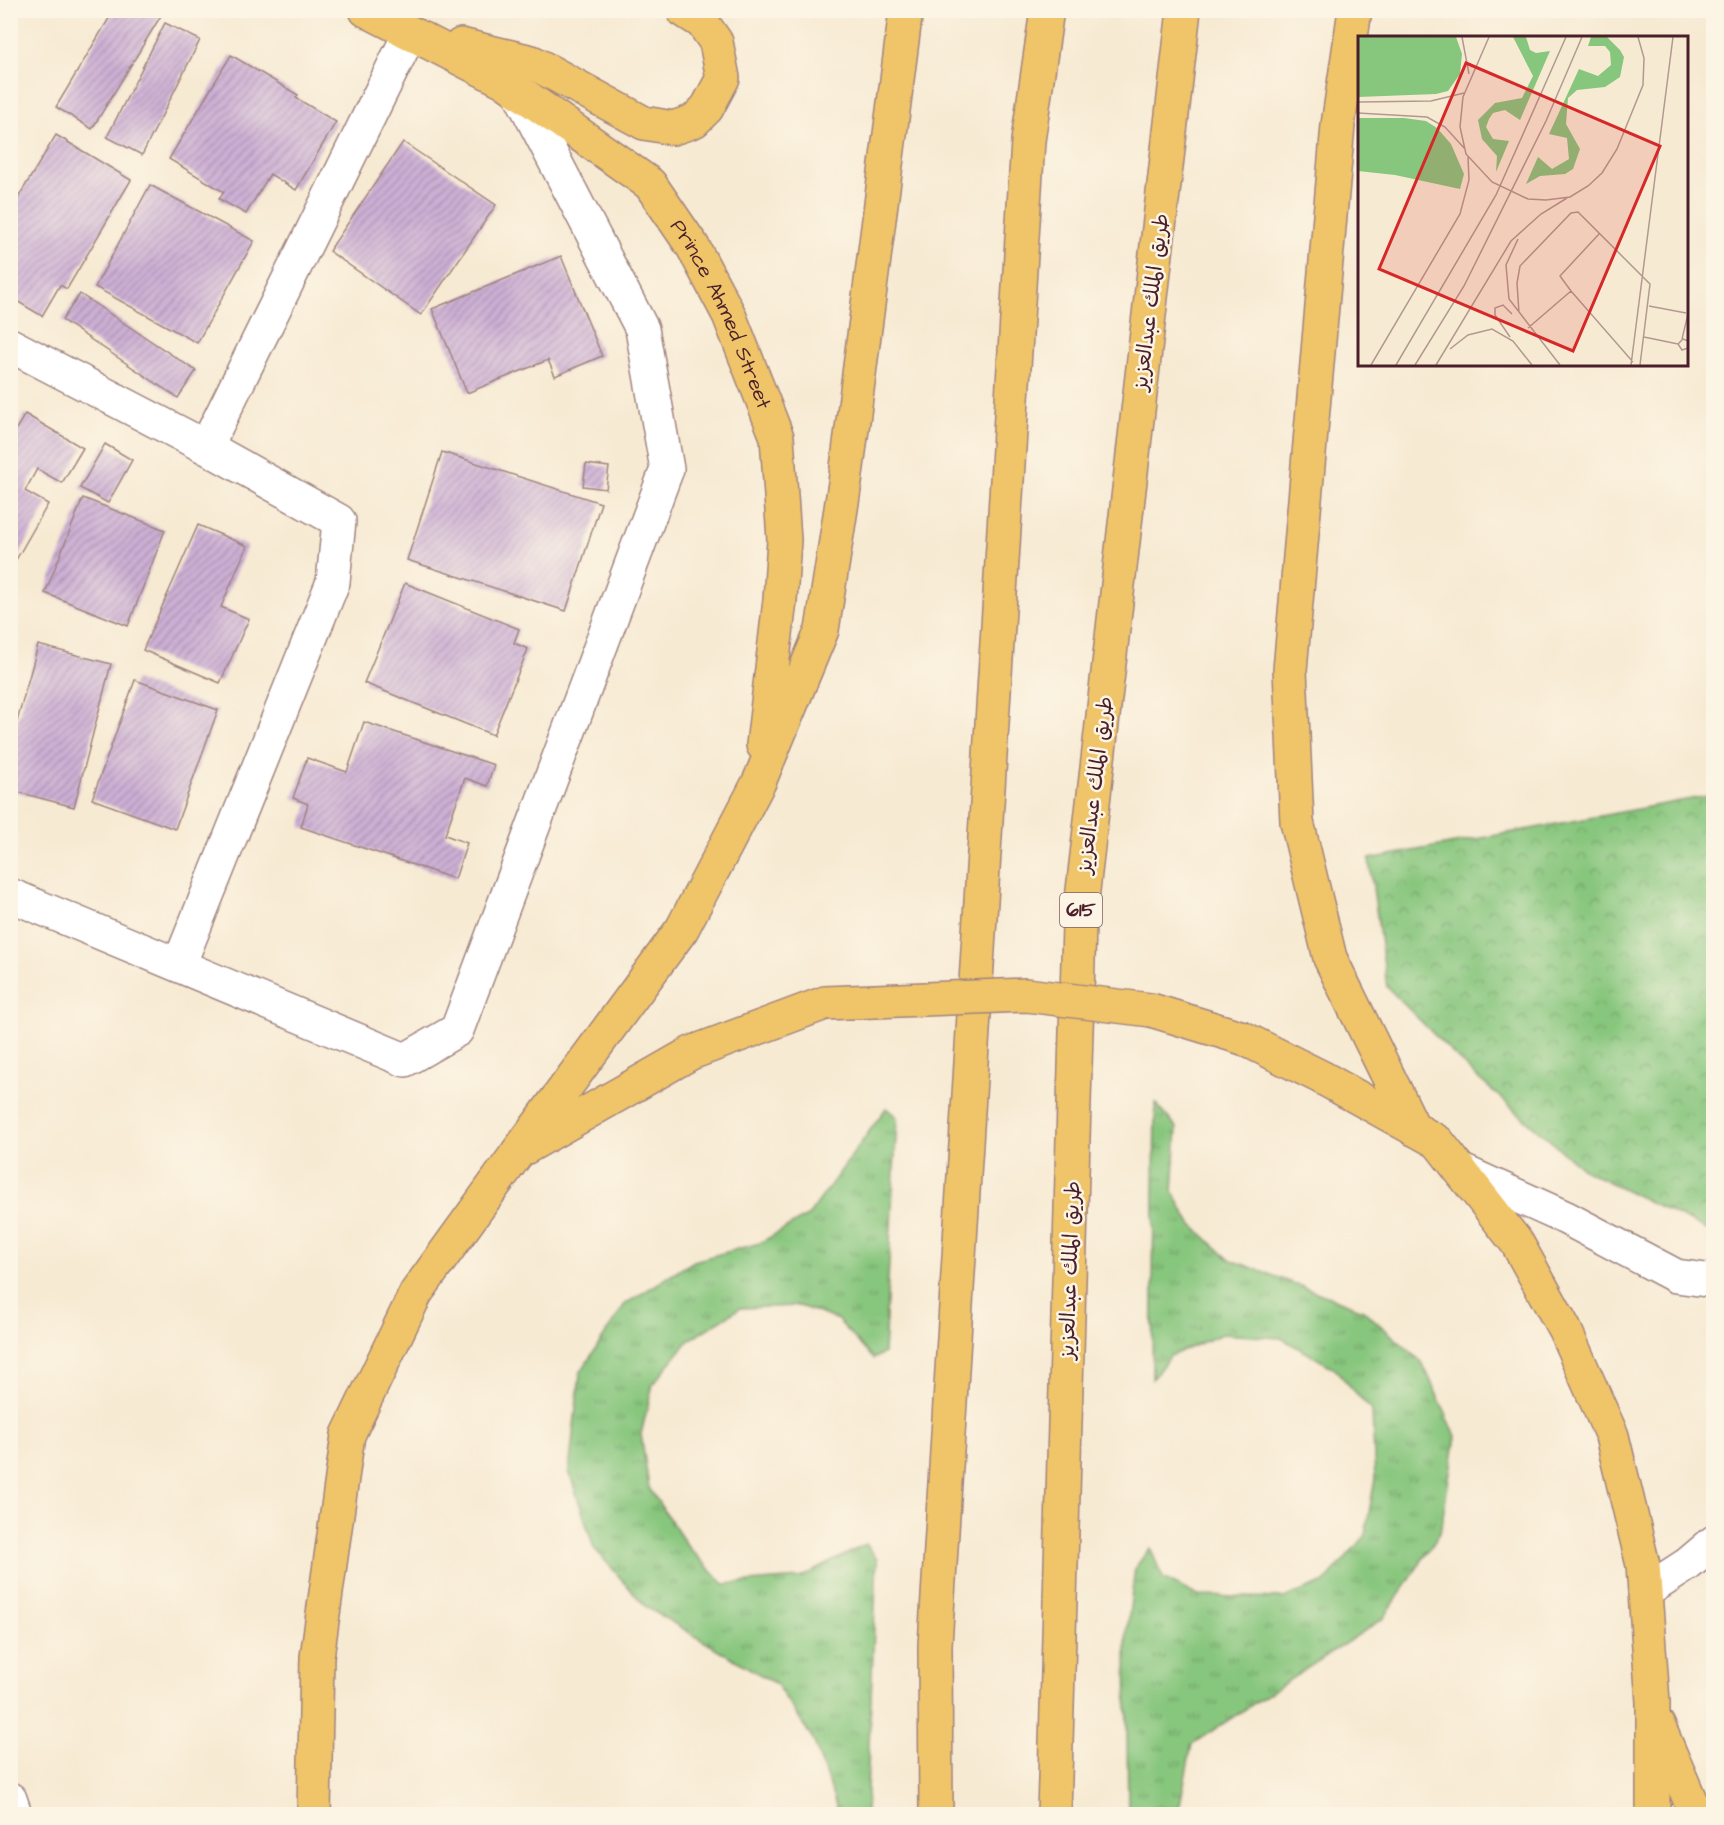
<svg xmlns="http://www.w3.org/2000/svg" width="1724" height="1825" font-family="'Architects Daughter','Playpen Sans Arabic',sans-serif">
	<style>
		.grass { fill: url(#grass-tufts); stroke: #687254; stroke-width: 1.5 }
		.park { fill: url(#park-crowns); stroke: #687254; stroke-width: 1.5 }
		.building { fill: url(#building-hatch) }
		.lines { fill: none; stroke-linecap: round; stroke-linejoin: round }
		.minor-casing { stroke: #a0847f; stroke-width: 36 }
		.major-casing { stroke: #a0847f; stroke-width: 36 }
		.highway-casing { stroke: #a0847f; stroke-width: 36 }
		.minor { stroke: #fff; stroke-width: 33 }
		.major { stroke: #f0c469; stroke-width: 33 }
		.highway { stroke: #f0c469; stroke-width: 33 }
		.major-bridge-casing { stroke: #a0847f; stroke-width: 36; stroke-linecap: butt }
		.major-bridge { stroke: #f0c469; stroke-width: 33 }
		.labels { text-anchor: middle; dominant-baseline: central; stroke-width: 5; stroke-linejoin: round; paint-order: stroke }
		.shield { fill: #fcf5e5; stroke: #7f5f63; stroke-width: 1.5 }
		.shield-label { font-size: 20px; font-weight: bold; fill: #4a1f2b }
		.street-label { font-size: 21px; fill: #4a1f2b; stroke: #fcf5e5 }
		.inset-road { fill: none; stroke: #b29990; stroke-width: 1.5 }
		.view { fill: #d62828; fill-opacity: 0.15; stroke: #d62828; stroke-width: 3 }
		.inset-edge { fill: none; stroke: #4a1f2b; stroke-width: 3 }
	</style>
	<defs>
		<pattern id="grass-tufts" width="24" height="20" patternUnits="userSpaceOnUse" patternTransform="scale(1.5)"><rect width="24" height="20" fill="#87c67d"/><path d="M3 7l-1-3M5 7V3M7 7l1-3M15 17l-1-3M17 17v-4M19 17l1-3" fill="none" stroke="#70a067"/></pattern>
		<pattern id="park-crowns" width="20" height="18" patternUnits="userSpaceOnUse" patternTransform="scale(1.5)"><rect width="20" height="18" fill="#87c67d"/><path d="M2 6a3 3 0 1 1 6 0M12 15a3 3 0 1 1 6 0" fill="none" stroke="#70a067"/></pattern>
		<pattern id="building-hatch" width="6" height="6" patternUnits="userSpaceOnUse" patternTransform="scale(1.5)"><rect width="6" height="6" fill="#cdb0d5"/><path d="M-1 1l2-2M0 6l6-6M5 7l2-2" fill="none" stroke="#a88fad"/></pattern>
	</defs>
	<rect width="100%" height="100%" fill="#fcf5e5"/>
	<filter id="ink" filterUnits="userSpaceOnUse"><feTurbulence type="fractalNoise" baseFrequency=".0167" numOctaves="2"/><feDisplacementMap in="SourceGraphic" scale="12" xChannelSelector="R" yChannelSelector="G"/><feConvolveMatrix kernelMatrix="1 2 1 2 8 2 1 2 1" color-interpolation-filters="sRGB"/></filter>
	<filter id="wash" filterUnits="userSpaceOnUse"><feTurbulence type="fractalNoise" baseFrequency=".008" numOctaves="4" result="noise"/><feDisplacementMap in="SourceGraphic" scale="24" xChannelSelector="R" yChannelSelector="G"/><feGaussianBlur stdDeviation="1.35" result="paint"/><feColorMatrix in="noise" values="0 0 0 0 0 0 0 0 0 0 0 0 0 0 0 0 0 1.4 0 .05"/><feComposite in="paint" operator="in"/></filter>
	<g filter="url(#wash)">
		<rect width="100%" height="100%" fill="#f7ead3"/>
		<!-- grass -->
		<g class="grass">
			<polygon points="1155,1103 1177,1128 1173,1192 1191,1224 1229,1259 1363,1310 1422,1362 1456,1436 1440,1533 1384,1618 1192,1744 1178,1814 1128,1814 1126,1640 1135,1568 1150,1548 1163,1578 1198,1596 1284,1598 1325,1582 1365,1535 1375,1479 1372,1411 1334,1368 1281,1338 1222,1334 1170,1356 1152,1379"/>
			<polygon points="886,1108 897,1117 884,1353 873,1359 838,1320 800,1306 740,1308 689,1340 653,1384 641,1434 649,1488 688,1547 724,1584 800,1578 866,1544 877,1559 866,1814 839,1814 813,1739 776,1684 646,1607 594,1548 569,1471 580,1373 625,1304 694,1261 760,1243 809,1215"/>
		</g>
		<!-- park -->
		<polygon class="park" points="1713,795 1714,795 1713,1233 1583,1169 1472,1073 1387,987 1369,859"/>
		<g id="blocks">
			<!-- building -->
			<g class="building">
				<polygon points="114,10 156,10 162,14 92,129 56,107"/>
				<polygon points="165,23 200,40 142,155 107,137"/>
				<polygon points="231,55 298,95 296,98 336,122 296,190 270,174 246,214 219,199 224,192 169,159"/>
				<polygon points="10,117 19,121 10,139"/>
				<polygon points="56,135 131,180 67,289 60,285 42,316 10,297 10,211"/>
				<polygon points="403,142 496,205 421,315 329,251"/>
				<polygon points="150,185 254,241 197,343 95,287"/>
				<polygon points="561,256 602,356 555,376 548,360 467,393 432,309"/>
				<polygon points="80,294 196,371 178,398 62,320"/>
				<polygon points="25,414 83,448 62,483 37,469 25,491 48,504 13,565 10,563 10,439"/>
				<polygon points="105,444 132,460 108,503 80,488"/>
				<polygon points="442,452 601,503 566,611 407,560"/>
				<polygon points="586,464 609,467 606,489 583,486"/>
				<polygon points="83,498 165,530 128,626 45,593"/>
				<polygon points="198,525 247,546 221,607 249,619 220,683 143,650"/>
				<polygon points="405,583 519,629 514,643 528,649 493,735 364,683"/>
				<polygon points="38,645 111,664 74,807 10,790 10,747"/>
				<polygon points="135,680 218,710 175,829 92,799"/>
				<polygon points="364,722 494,765 487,786 465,778 445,835 467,843 455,879 301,827 308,804 293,798 307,758 347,772"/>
			</g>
		</g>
	</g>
	<g filter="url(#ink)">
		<use href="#blocks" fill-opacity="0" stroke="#a0847f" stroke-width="1.5"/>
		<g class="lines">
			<defs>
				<g id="minor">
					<polyline points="10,345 206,447 410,33"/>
					<polyline points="10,895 405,1060 457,1030 667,469 642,329 519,92"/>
					<polyline points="179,965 333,582 339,521 206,447"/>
					<polyline points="1462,1171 1566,1218 1676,1276 1714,1281"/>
					<polyline points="1645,1592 1688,1564 1714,1542"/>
					<polyline points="10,1799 15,1814"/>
				</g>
				<g id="major">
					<path id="s1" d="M366,10L504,81L650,184L693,247L729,315L777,437L784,540L780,600L763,745"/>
					<polyline points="1355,10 1338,125 1290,670 1297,822 1330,958 1414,1129"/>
					<polyline points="461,45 532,62 644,123 673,128 694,121 707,108 723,78 716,42 702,22 683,10"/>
					<polyline points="1243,1038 1321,1077 1438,1142 1517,1243 1565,1330 1612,1436 1643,1565 1653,1702 1653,1814"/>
					<polyline points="518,1152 682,929 759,782 822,630 845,483 906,10"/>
					<polyline points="1658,1725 1696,1814"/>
					<polyline points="314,1814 317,1657 348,1435 416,1293 518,1152 691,1053 825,1003"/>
				</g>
				<g id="highway">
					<polyline points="936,1814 935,1645 1028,141 1047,10"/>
					<polyline points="1054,1814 1079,925 1184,10"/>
				</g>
			</defs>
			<!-- minor casing -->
			<use href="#minor" class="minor-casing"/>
			<!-- major casing -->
			<use href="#major" class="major-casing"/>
			<!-- highway casing -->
			<use href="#highway" class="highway-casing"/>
			<!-- minor -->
			<use href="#minor" class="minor"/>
			<!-- major -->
			<use href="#major" class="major"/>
			<!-- highway -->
			<use href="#highway" class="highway"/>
			<defs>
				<polyline id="major-bridge" points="825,1003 1026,995 1151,1010 1243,1038"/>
			</defs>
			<!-- major-bridge casing -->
			<use href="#major-bridge" class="major-bridge-casing"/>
			<!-- major-bridge -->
			<use href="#major-bridge" class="major-bridge"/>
		</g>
	</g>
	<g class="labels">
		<!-- shield labels -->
		<rect class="shield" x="1060" y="893" width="42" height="34" rx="4.5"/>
		<g class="shield-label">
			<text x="1081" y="910">615</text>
		</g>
		<!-- street labels -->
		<g class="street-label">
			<text transform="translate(1151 302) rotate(-83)">طريق الملك عبدالعزيز</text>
			<text stroke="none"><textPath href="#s1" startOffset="483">Prince Ahmed Street</textPath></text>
			<text transform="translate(1095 785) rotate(-83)">طريق الملك عبدالعزيز</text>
			<text transform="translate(1070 1270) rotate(-88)">طريق الملك عبدالعزيز</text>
		</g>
	</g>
	<!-- overview -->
	<g transform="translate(1358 36)">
		<rect width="330" height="330" fill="#f7ead3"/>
		<path d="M155,1H168L172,14L178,17L192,15L162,84L147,74L135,77L131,83L128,91L135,103L151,105L138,136L139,120L124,103L120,84L137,67L164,62L175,40ZM233,1H249L262,14L266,21L262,41L247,51L219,54L210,62L208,88L222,113L215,133L207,138L182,140L168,148L180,121L194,133L211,123L209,102L191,98L221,33L240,40L253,29L252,16L247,10H230Z" fill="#87c67d"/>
		<path d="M0,1H98L104,18L102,38L90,55L78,58L0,61ZM0,82H46L68,85L79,92L93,108L106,138L102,153L37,139L0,135Z" fill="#87c67d"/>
		<path class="inset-road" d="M104,1L111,38M131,1L105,61L102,91L108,118L134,146L170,163L188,164L212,161L230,150L244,137L259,113L285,49L286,22L280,1M0,66L73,65L106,57M0,77L69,81L87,91L107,113M160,203L148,229L151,263L202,329M213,255L202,240L241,198M291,270L328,277M161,277L159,247L162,230L213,177L220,176L292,248L282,329M170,292L213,255L275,326M152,301L137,279V272L145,269L154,278M286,301L320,308M324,303L330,278M330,305L325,303L320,308L324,314L330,312M92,313L110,299L134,293L155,305L174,329M13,329L102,178L111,144L110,121M38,329L138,159L208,1M57,329L106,250L188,85L224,1M78,329L153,205L183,178L209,162M273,329L315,1"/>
		<path class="view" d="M108,27L302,110L215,315L21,233Z"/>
		<rect width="330" height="330" class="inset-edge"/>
	</g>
	<!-- margin -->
	<rect width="1724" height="1825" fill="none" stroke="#fcf5e5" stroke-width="36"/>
</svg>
